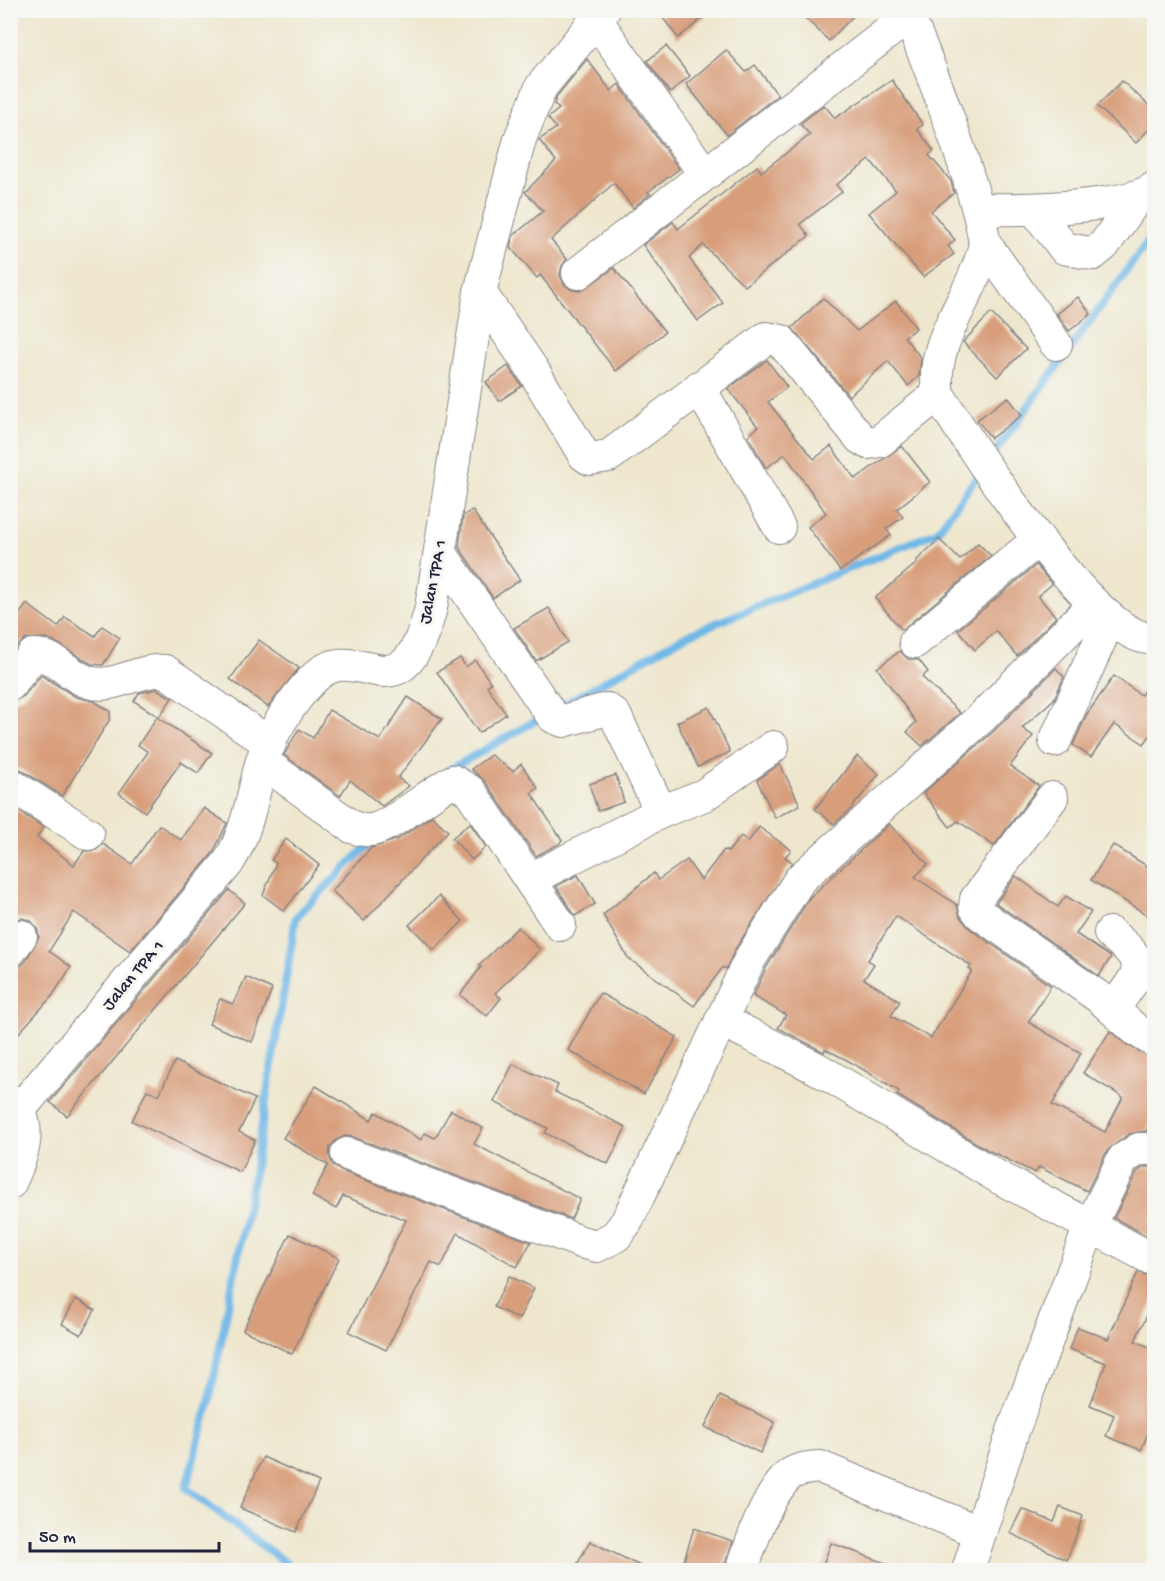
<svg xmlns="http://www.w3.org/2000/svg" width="1165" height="1581" font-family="'Gochi Hand',sans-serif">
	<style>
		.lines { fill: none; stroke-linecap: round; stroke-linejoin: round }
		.stream { stroke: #70b8e7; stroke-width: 8 }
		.building { fill: #d89e7b; fill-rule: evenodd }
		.minor-casing { stroke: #888484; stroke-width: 34 }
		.minor { stroke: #fff; stroke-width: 32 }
		.labels { text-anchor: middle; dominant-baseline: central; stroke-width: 6; stroke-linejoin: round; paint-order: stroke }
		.street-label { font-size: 18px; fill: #22223b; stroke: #f6f6f2 }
	</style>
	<rect width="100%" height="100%" fill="#f6f6f2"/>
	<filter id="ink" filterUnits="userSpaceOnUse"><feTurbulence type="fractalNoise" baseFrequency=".0167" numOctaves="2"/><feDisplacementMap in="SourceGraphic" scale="12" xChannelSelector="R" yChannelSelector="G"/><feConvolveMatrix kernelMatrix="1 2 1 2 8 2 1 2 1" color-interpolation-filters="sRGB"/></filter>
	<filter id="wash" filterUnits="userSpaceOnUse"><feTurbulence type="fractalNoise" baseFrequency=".008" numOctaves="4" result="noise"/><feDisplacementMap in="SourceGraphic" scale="24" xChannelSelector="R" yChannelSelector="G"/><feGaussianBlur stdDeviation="1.35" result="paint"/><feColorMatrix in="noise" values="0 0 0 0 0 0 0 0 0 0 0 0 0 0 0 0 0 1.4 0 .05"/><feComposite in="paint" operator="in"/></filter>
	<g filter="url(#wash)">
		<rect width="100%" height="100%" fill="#eee7ce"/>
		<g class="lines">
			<!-- stream -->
			<g class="stream">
				<polyline points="990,459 1154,233"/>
				<polyline points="557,708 685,636 937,532 981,471"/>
				<polyline points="447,771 544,716"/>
				<polyline points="295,1570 186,1488 209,1403 253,1179 296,917 373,840"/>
			</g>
		</g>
		<g id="blocks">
			<!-- building -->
			<g class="building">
				<polygon points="657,10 713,10 678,38"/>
				<polygon points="797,10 859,10 829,41"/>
				<polygon points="666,46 690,76 670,93 647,61"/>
				<polygon points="726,50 746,72 755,65 778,95 727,135 686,84"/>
				<polygon points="587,59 611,91 619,84 679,169 648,192 650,194 633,208 614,183 551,240 567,259 562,266 560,275 564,284 572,290 581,291 614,268 665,332 616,371 540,275 537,278 510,247 513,236 543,211 525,192 556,161 539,140 556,128 548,118 559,109 554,104 557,96"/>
				<polygon points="892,80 923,125 917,129 934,151 929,155 951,181 954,193 931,211 955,240 948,246 954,254 923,277 869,213 896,191 870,160 836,185 842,192 800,224 809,236 745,286 703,245 689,258 723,303 698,321 643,245 673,222 678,229 757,166 761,172 810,135 800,124 824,105 835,118"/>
				<polygon points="1122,81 1155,111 1155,123 1136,143 1097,106"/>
				<polygon points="1078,297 1091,314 1069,331 1057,314"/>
				<polygon points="823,298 857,331 896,301 916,328 904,337 921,358 919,376 908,386 888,361 849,396 792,328"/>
				<polygon points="991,313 1026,349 997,377 963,342"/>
				<polygon points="767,360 787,387 768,402 814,459 831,446 855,479 902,446 930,482 897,509 903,517 886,529 891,535 840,571 808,527 826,513 785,454 766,468 748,436 758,427 728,389"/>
				<polygon points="508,366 522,386 499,401 486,382"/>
				<polygon points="1008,397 1022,415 991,438 977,420"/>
				<polygon points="472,510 520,580 493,598 459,547 463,516"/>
				<polygon points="939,539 960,560 978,543 991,556 902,630 875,598 917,563 917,560"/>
				<polygon points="1036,565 1052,584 1038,596 1056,617 1017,656 996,631 975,650 958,630"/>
				<polygon points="27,604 58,627 65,617 95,636 102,626 120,638 103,665 91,664 57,643 43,638 25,639 10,655 10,626"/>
				<polygon points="549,608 568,642 536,661 514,628"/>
				<polygon points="259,640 299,668 268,707 230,679"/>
				<polygon points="900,651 908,659 919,660 928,672 922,677 960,713 922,746 907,732 916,722 877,668"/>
				<polygon points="460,658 466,667 475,660 491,683 487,686 506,714 479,733 437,672"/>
				<polygon points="1056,668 1064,677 1054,699 1022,728 1033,736 1010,766 1039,786 994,846 958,821 950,827 923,793 994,731"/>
				<polygon points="41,675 76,697 94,701 110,711 110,719 62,796 20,769 10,766 10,703 24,696"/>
				<polygon points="1155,675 1155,729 1144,744 1114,724 1091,757 1073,745 1087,714 1114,676 1141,695"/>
				<polygon points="157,689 172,698 159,717 134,701 139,693"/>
				<polygon points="408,697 442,719 398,778 409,786 382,806 350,780 340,796 284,755 299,729 313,738 329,710 380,740"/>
				<polygon points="709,707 730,752 698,767 677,722"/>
				<polygon points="157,717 212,753 198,773 181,762 145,812 119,793 148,752 138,745"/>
				<polygon points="491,755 513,771 521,764 538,788 531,793 562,840 559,844 536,856 485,781 471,769"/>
				<polygon points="857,756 879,774 850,810 834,824 815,809"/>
				<polygon points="780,764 800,805 775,818 757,780"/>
				<polygon points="616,775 624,802 598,811 589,784"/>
				<polygon points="10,806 44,827 37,837 74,865 84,851 96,850 103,844 132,864 159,825 181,840 204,808 227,823 213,853 130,951 74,912 49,951 71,967 53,995 10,1043 10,974 25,962 39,937 37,928 31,921 22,918 10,921"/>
				<polygon points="432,816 448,831 364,921 332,891 371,848 398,839"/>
				<polygon points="470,823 486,847 472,860 452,838"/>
				<path d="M889,824L928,864L915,877L957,905L960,917L970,929L1051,986L1028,1022L1081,1053L1052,1105L1105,1132L1123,1097L1083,1073L1110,1031L1127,1045L1155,1059V1115L1146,1131L1129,1134L1107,1151L1087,1191L1039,1167L1035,1173L986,1149L897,1095L899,1091L847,1060L825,1049L824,1052L778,1028L786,1015L753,996L766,968L810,897ZM896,916L971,966L969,969L972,971L931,1038L891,1016L900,1001L864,979L874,964L868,960Z"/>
				<polygon points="759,827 791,850 785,857 792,862 735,949 726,969 723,967 694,1006 628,958 603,915 654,873 658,880 687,860 701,880 724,850 728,852 741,836 748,842"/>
				<polygon points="286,839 319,865 284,911 263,895 276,863 271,860"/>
				<polygon points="1113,845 1155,871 1155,920 1091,880"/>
				<polygon points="578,875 595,904 575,916 556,886"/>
				<polygon points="1016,876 1058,907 1066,896 1091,912 1076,934 1111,957 1099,976 996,903"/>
				<polygon points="229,890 245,903 67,1116 50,1102"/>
				<polygon points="439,896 463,921 434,950 409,925"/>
				<polygon points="518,927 540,950 495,993 501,998 487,1016 460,995 481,967 479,965"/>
				<polygon points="246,977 272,989 252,1042 209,1024 220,999 233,1004"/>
				<polygon points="600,993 677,1037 644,1094 568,1050"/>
				<polygon points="175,1061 255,1099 239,1132 255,1140 240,1172 132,1121 147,1090 159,1095"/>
				<polygon points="513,1064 558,1085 555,1092 626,1127 608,1164 545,1133 548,1128 494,1102"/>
				<polygon points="316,1086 371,1120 376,1112 421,1140 425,1133 435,1138 451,1110 483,1128 474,1144 580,1199 571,1219 353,1137 345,1136 336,1140 330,1147 329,1156 333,1165 341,1171 531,1242 517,1267 458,1233 441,1267 431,1262 386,1350 349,1332 406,1220 343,1196 336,1209 312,1196 328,1165 283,1138"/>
				<polygon points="1144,1167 1155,1167 1155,1240 1114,1218 1137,1172"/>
				<polygon points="290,1234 339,1258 292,1354 243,1330"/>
				<polygon points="1138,1272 1155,1278 1155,1298 1135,1341 1155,1349 1155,1416 1141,1450 1106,1436 1114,1415 1090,1405 1106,1363 1069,1349 1078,1327 1108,1339"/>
				<polygon points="509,1276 534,1288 519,1319 494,1307"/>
				<polygon points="76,1299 95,1310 81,1335 62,1324"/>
				<polygon points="720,1396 775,1422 760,1453 705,1427"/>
				<polygon points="263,1457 319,1482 296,1532 240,1508"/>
				<polygon points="1060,1507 1083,1516 1067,1560 1010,1533 1022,1509 1054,1522"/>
				<polygon points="694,1528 733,1541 723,1570 681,1570"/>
				<polygon points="590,1541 648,1570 574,1570"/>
				<polygon points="831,1543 899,1568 899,1570 821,1570"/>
			</g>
		</g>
	</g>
	<g filter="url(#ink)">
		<use href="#blocks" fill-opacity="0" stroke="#888484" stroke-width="1.5"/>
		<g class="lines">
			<defs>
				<g id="minor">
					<path d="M905,10C921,39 990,224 984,248C972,299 929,340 938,394C967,440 1100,648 1154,638"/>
					<polyline points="597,21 704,173"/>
					<path d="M980,209C1018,210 1125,209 1154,188"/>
					<polyline points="1035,210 1064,248 1093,254 1104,245 1137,198"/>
					<polyline points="986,245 1056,344"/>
					<polyline points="578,273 908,17"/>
					<polyline points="480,292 533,370 584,455 590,459 609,456 766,338 781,341 860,438 868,443 880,441 938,394"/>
					<polyline points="699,387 779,527"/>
					<polyline points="440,552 553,717 563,721 607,709 615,715 661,812 531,879"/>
					<polyline points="915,642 1039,539"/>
					<path d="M10,685L33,655C56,654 71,679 92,683C116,688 140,668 165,671L270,744"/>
					<polyline points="1055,741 1110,618"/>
					<path d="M262,761L352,827C358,829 365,831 371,830C392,827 431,792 453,781L470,791L560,925"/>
					<polyline points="10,784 88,834"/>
					<polyline points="1052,798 976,899 975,907 980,914 1100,998 1136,1030 1154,1041"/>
					<polyline points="661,812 704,795 773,747"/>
					<path d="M1110,933C1152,967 1141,969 1113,1009"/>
					<polyline points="10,951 21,936"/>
					<polyline points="721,1020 818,1069 998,1177 1154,1260"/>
					<path d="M10,1100C35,1123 23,1156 10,1183"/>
					<path d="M20,1109L228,863C247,833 252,798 261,764C270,734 292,700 314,678C360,633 400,726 431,608L480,292L520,139L541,87L604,10"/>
					<polyline points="347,1154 581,1242 597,1246 616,1236 627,1221 750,959 800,879 981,718 1094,604"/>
					<path d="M742,1570C752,1541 764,1502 786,1478C794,1469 808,1468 820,1467L979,1532"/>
					<polyline points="968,1570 1013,1431 1090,1226 1123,1159 1139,1149 1154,1149"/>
				</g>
			</defs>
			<!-- minor casing -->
			<use href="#minor" class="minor-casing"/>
			<!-- minor -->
			<use href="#minor" class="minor"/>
		</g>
	</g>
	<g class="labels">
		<!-- street labels -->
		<g class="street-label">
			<text transform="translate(434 582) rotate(-79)">Jalan TPA 1</text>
			<text transform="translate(134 976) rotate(-50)">Jalan TPA 1</text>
		</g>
	</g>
	<!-- margin -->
	<rect width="1165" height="1581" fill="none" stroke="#f6f6f2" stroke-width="36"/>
	<!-- scale -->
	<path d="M30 1542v9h189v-9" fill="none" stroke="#22223b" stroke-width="3"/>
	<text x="39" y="1542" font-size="18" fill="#22223b" stroke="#f6f6f2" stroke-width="4.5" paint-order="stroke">50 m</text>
</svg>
